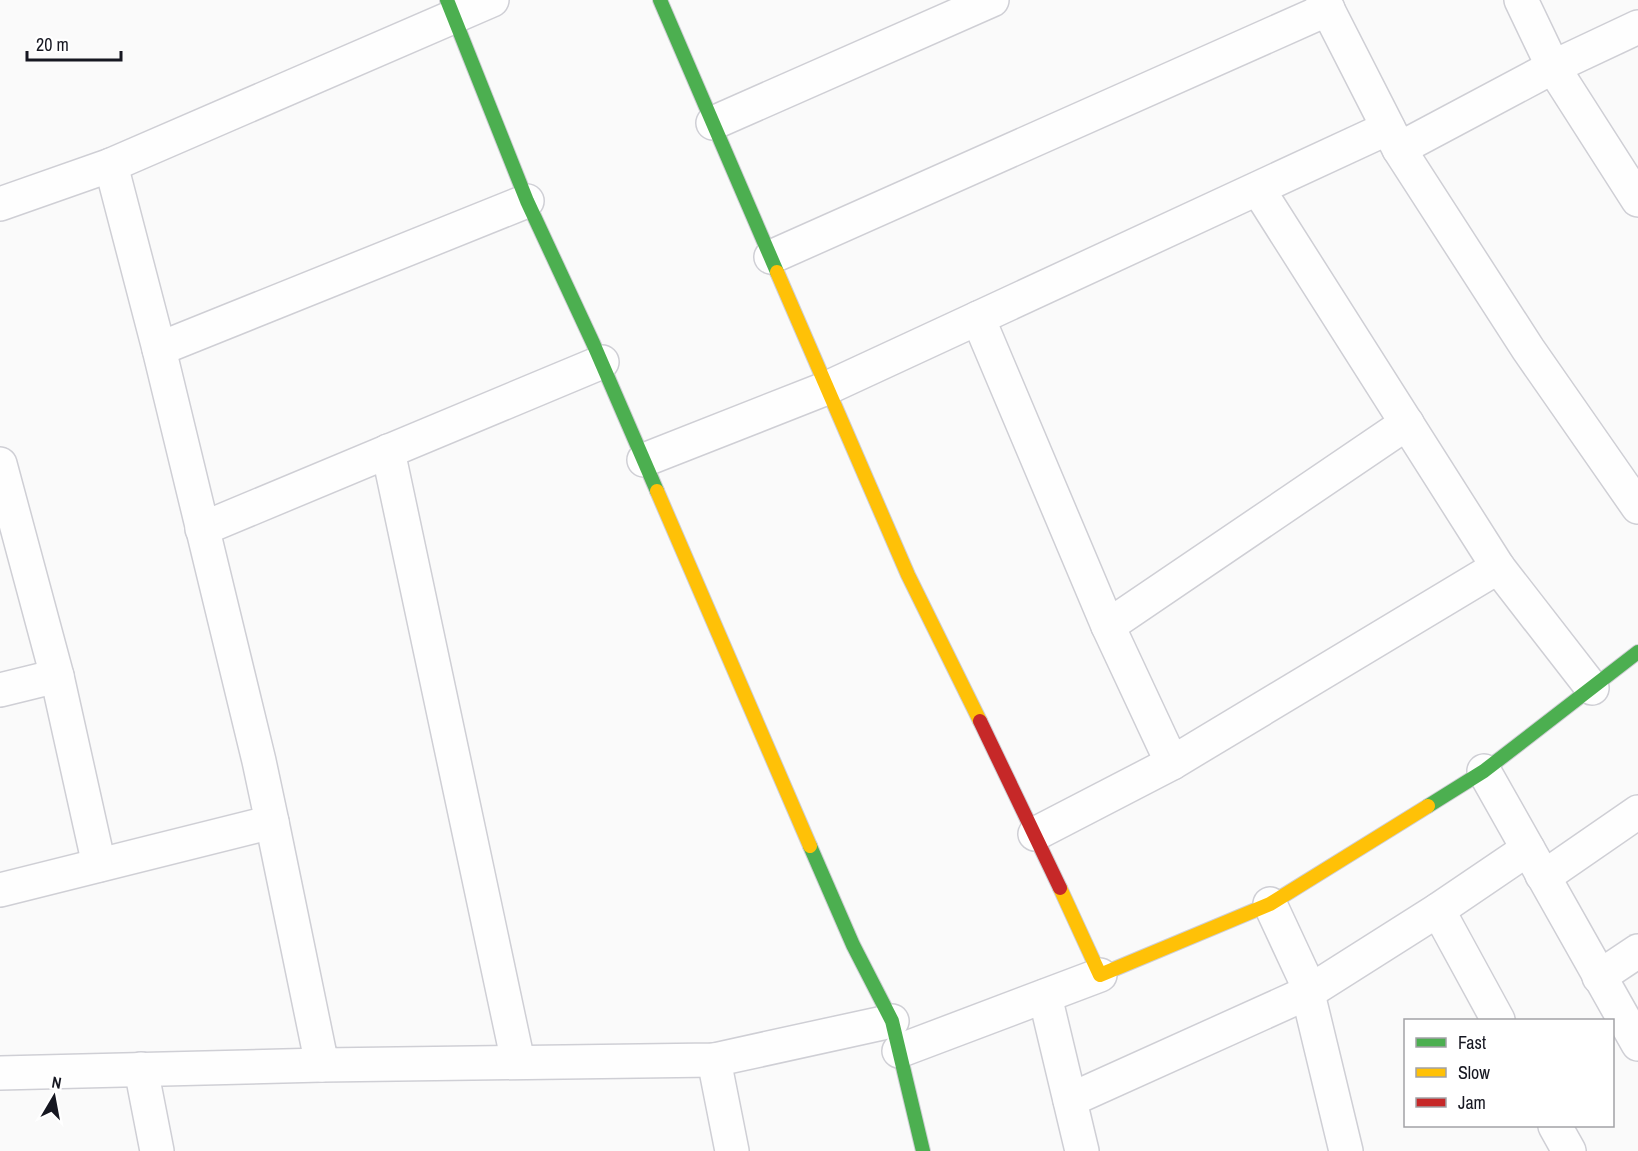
<svg xmlns="http://www.w3.org/2000/svg" width="1638" height="1151" font-family="'Archivo Narrow',sans-serif">
	<style>
		.lines { fill: none; stroke-linecap: round; stroke-linejoin: round }
		.street-casing { stroke: #cfcfd5; stroke-width: 36 }
		.fast-casing { stroke: #cfcfd5; stroke-width: 16 }
		.slow-casing { stroke: #cfcfd5; stroke-width: 16 }
		.jam-casing { stroke: #cfcfd5; stroke-width: 16 }
		.street { stroke: #fefefe; stroke-width: 33 }
		.fast { stroke: #4caf50; stroke-width: 14 }
		.slow { stroke: #ffc107; stroke-width: 14 }
		.jam { stroke: #c62828; stroke-width: 14 }
	</style>
	<rect width="100%" height="100%" fill="#fafafa"/>
	<g class="lines">
		<defs>
			<g id="street">
				<polyline points="1323,0 1399,149 1528,349 1638,507"/>
				<polyline points="1521,0 1553,67 1638,200"/>
				<polyline points="713,123 992,0"/>
				<polyline points="1399,149 1553,67 1638,27"/>
				<polyline points="0,204 111,165 492,0"/>
				<polyline points="771,257 1328,9"/>
				<polyline points="978,318 1108,626 1172,763 1498,567 1258,189"/>
				<polyline points="159,349 527,201"/>
				<polyline points="388,451 518,1062"/>
				<polyline points="644,460 827,388 1388,128"/>
				<polyline points="0,464 57,676 99,865"/>
				<polyline points="202,529 602,362"/>
				<polyline points="1498,567 1592,688"/>
				<polyline points="1108,626 1407,423"/>
				<polyline points="0,690 57,676"/>
				<polyline points="1484,771 1638,1044"/>
				<polyline points="272,822 322,1065 714,1060 892,1021"/>
				<polyline points="1035,834 1172,763"/>
				<polyline points="1542,875 1554,870 1638,812"/>
				<polyline points="0,890 272,822 259,761 159,349 111,165"/>
				<polyline points="1270,904 1304,977 1346,1151"/>
				<polyline points="1438,910 1498,1020"/>
				<polyline points="1599,977 1638,951"/>
				<polyline points="1045,996 1082,1151"/>
				<polyline points="899,1051 1100,975"/>
				<polyline points="714,1060 732,1151"/>
				<polyline points="141,1069 157,1151"/>
				<polyline points="0,1073 322,1065"/>
				<polyline points="1070,1100 1307,993 1438,910 1528,849"/>
				<polyline points="1555,1126 1569,1151"/>
			</g>
			<g id="fast">
				<polyline points="447,0 527,201 593,343 657,491"/>
				<polyline points="660,0 777,272"/>
				<polyline points="1428,806 1484,771 1638,652"/>
				<polyline points="810,846 853,945 892,1021 923,1151"/>
			</g>
			<g id="slow">
				<polyline points="777,272 908,575 980,721"/>
				<polyline points="657,491 810,846"/>
				<polyline points="1060,888 1100,975 1270,904 1428,806"/>
			</g>
			<polyline id="jam" points="980,721 1060,888"/>
		</defs>
		<!-- street casing -->
		<use href="#street" class="street-casing"/>
		<!-- fast casing -->
		<use href="#fast" class="fast-casing"/>
		<!-- slow casing -->
		<use href="#slow" class="slow-casing"/>
		<!-- jam casing -->
		<use href="#jam" class="jam-casing"/>
		<!-- street -->
		<use href="#street" class="street"/>
		<!-- fast -->
		<use href="#fast" class="fast"/>
		<!-- slow -->
		<use href="#slow" class="slow"/>
		<!-- jam -->
		<use href="#jam" class="jam"/>
	</g>
	<!-- legend -->
	<rect x="1404" y="1019" width="210" height="108" fill="#ffffff" stroke="#a2a2a6" stroke-width="1.5"/>
	<rect x="1416" y="1038" width="30" height="9" fill="#4caf50" stroke="#a2a2a6" stroke-width="1.5"/>
	<text x="1458" y="1049" font-size="18" fill="#161721">Fast</text>
	<rect x="1416" y="1068" width="30" height="9" fill="#ffc107" stroke="#a2a2a6" stroke-width="1.5"/>
	<text x="1458" y="1079" font-size="18" fill="#161721">Slow</text>
	<rect x="1416" y="1098" width="30" height="9" fill="#c62828" stroke="#a2a2a6" stroke-width="1.5"/>
	<text x="1458" y="1109" font-size="18" fill="#161721">Jam</text>
	<!-- north arrow -->
	<g transform="translate(54 1097) rotate(10)" stroke="#ffffff" stroke-width="4.5" paint-order="stroke">
	<path d="M0-4.5L10 22L0 15L-10 22Z" fill="#161721"/>
	<text y="-9" font-size="16" font-weight="bold" text-anchor="middle" fill="#161721">N</text>
	</g>
	<!-- scale -->
	<path d="M27 51v9h94v-9" fill="none" stroke="#161721" stroke-width="3"/>
	<text x="36" y="51" font-size="18" fill="#161721" stroke="#ffffff" stroke-width="4.5" paint-order="stroke">20 m</text>
</svg>
